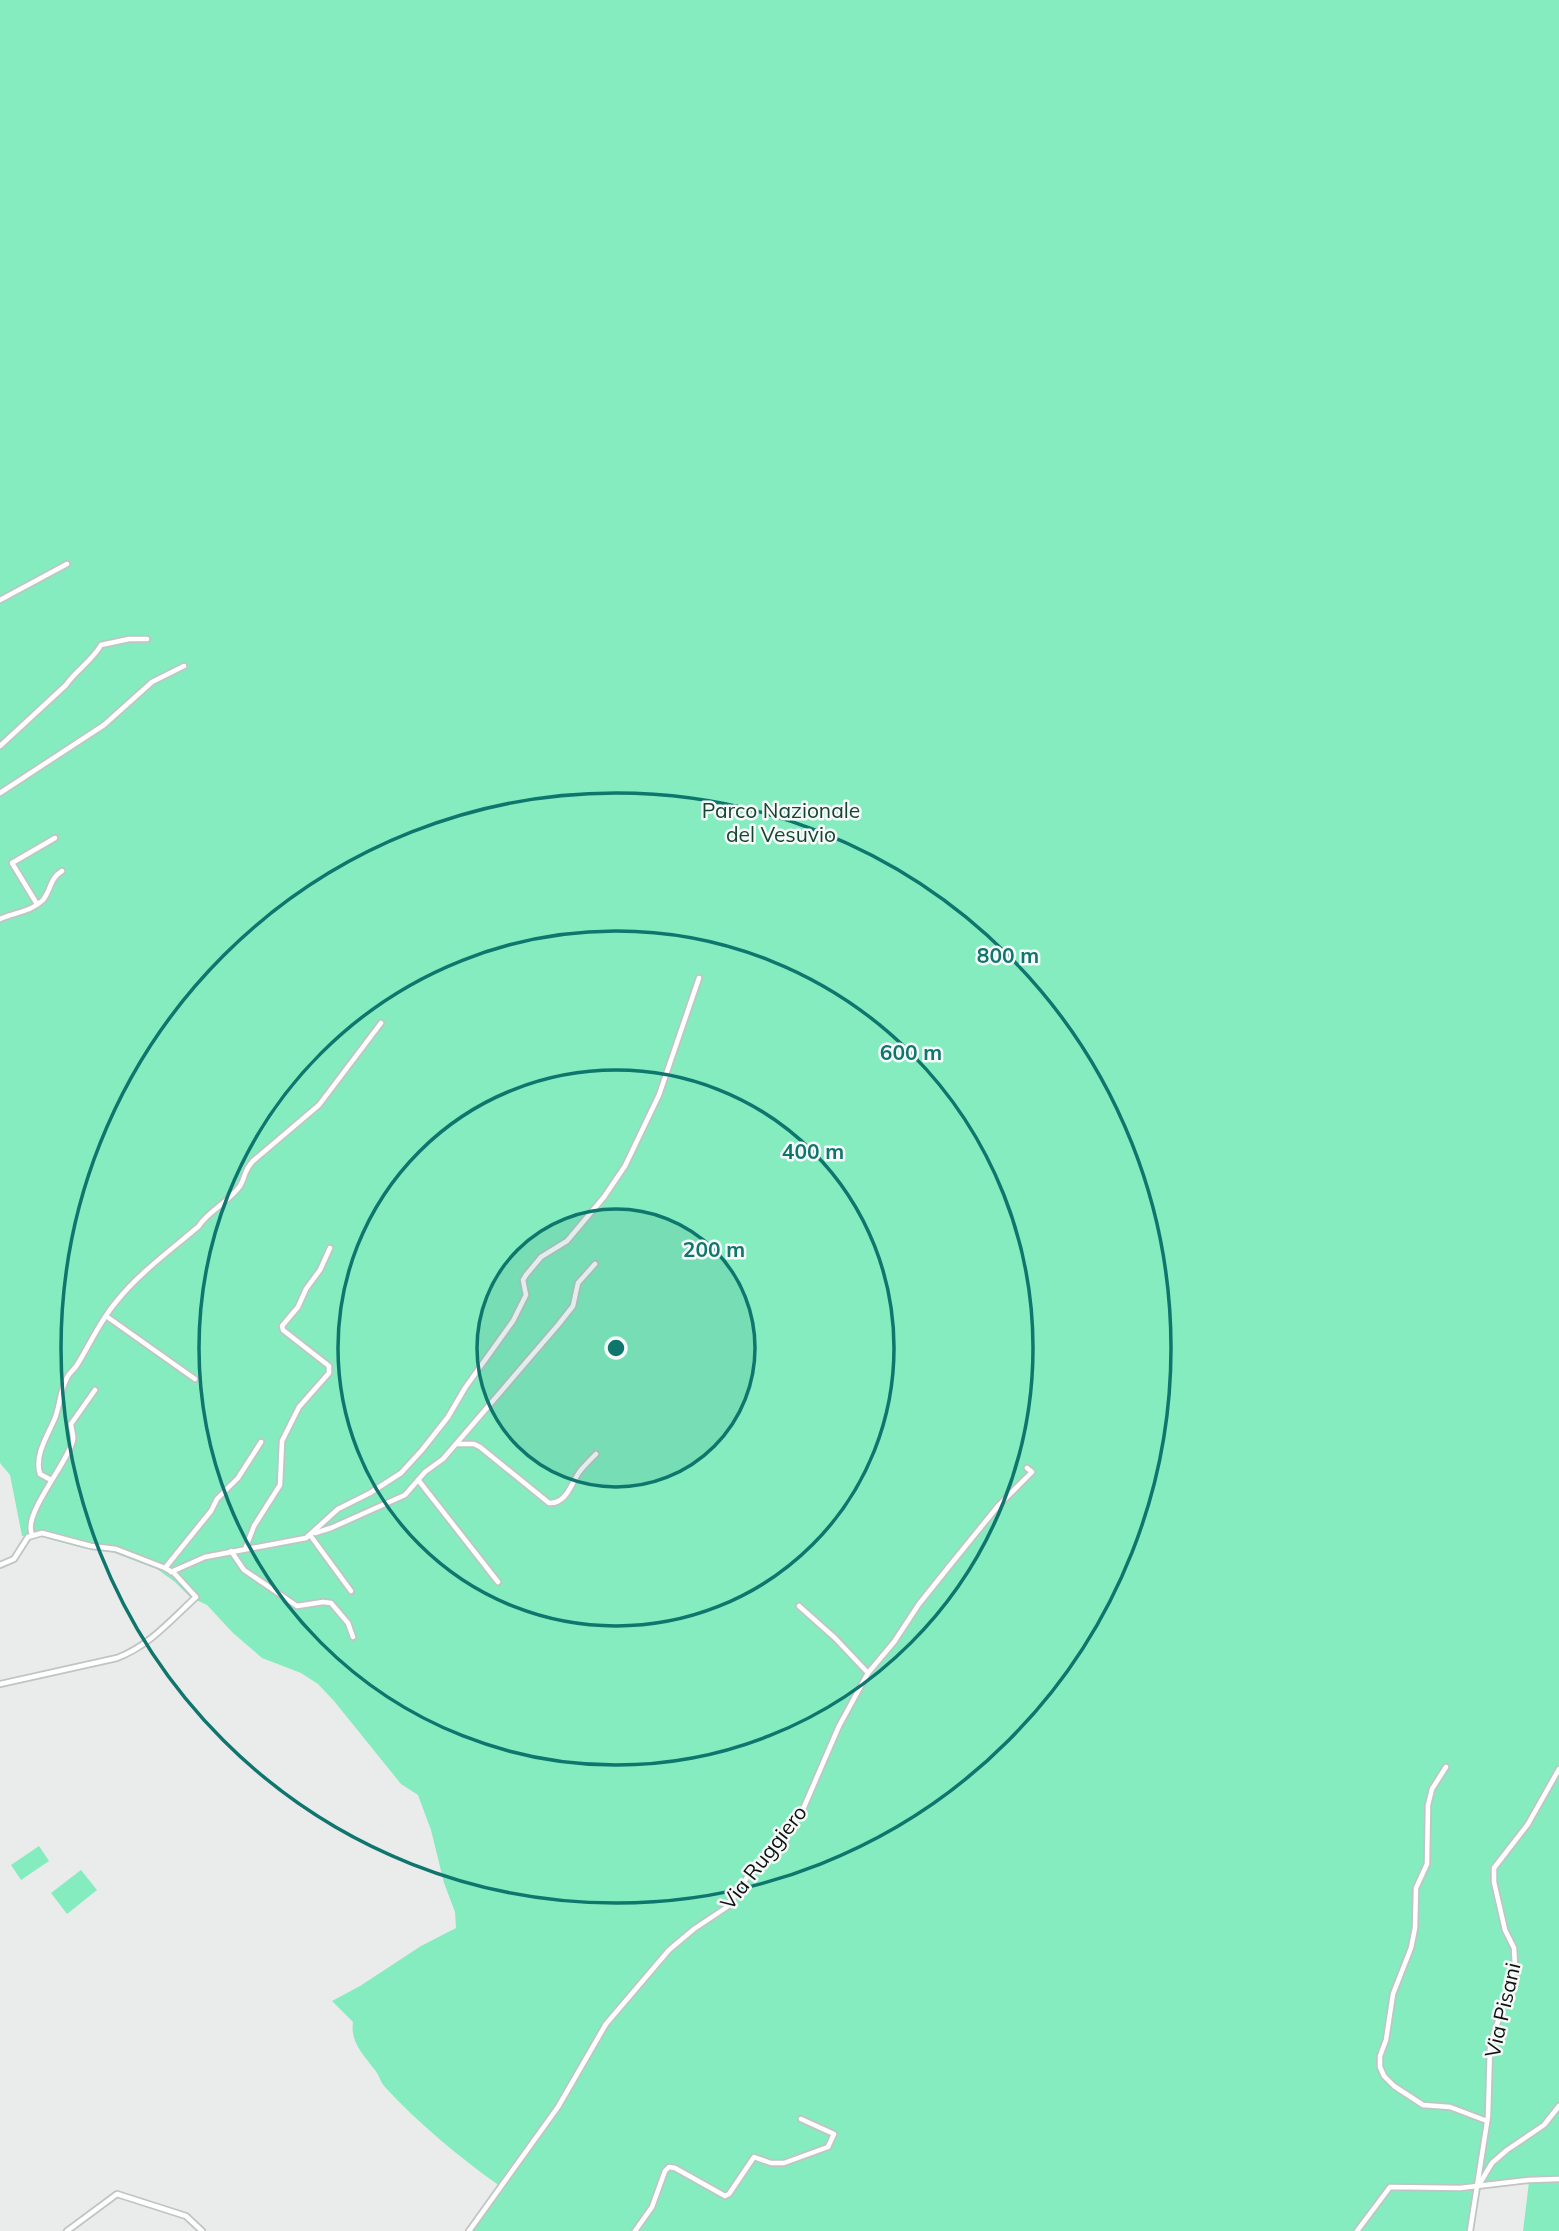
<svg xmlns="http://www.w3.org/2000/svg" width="1559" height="2231" font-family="Mulish,sans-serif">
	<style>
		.green { fill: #85ecc0 }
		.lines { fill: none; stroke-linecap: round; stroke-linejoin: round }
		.minor-casing { stroke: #c0c4c2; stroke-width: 8 }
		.minor { stroke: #fff; stroke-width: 4.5 }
		.ring { fill: none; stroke: #0f766e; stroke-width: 3.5 }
		.labels { text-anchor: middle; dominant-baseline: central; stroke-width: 5; stroke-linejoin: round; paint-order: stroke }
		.park-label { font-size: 21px; fill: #154532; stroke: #f6faf8 }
		.street-label { font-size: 21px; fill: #101110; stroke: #f6faf8 }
		.centre { fill: #0f766e; stroke: #f6faf8; stroke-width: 3.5 }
		.ring-label { font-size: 21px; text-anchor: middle; font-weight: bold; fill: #0f766e; stroke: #f6faf8; stroke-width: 5; stroke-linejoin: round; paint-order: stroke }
	</style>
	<rect width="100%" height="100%" fill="#e9eceb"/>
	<!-- green -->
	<g class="green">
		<path d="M0,0H1559V2231H1523L1529,2182L1478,2188L1472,2231H468L500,2186C461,2159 417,2122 385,2087C380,2082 379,2074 374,2069C363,2054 350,2042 353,2022L332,2001L360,1986L421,1946L456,1928L455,1912L444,1883L431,1830L418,1795L401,1784L334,1701L318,1684L301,1673L262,1658L233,1633L207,1605L190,1597L175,1582L157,1569L112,1552L83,1548L38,1536H22L10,1475L0,1463Z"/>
		<polygon points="39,1846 49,1861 21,1880 11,1865"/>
		<polygon points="81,1870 97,1890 67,1914 51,1893"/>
	</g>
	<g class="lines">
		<defs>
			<g id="minor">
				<polyline points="0,600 67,564"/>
				<path d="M0,746L66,685C76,670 92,661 101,645L129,639H147"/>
				<polyline points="0,793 104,725 152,682 184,666"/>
				<polyline points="37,904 12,863 55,838"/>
				<path d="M0,919C15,912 31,912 43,900C51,890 50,878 62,871"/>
				<polyline points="106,1316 195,1379"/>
				<path d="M457,1444H474L480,1447L549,1503C567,1504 571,1483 580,1471C585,1465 591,1459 596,1454"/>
				<path d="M51,1480L40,1474C34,1455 48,1435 55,1418C60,1405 60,1390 67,1378C69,1373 74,1370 77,1365C90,1344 100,1321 116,1302C139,1273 171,1250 199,1226C206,1213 230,1201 240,1186C246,1176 243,1172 253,1161L319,1105L381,1023"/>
				<polyline points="419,1481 498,1582"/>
				<polyline points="315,1533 331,1528 405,1495 425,1472 443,1459 558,1325 573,1306 578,1283 595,1264"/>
				<path d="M32,1534C22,1515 69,1461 73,1440C74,1435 71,1429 71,1424L95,1390"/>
				<polyline points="310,1535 351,1591"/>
				<polyline points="246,1547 254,1526 280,1485 282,1441 299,1407 329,1373 329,1366 283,1330 282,1326 298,1307 306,1289 320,1270 330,1248"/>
				<polyline points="231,1551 244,1570 297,1606 323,1602 331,1603 348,1623 353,1637"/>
				<path d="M0,1565L14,1559L28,1537L42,1533L91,1546L116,1549L165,1568L174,1573L196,1597C171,1620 149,1646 117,1658L0,1684"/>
				<polyline points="165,1568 211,1511 217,1499 238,1478 261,1442"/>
				<polyline points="171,1572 205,1557 306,1538 338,1509 370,1493 401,1473 422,1450 448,1417 465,1388 513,1321 526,1295 523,1280 526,1275 541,1257 567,1241 604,1197 625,1166 659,1095 699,978"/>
				<polyline points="799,1606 835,1638 868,1673"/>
				<polyline points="1446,1767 1432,1789 1428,1805 1427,1864 1416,1888 1415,1928 1411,1948 1393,1994 1386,2040 1380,2056 1380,2067 1384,2076 1394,2086 1423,2105 1450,2107 1487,2121"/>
				<polyline points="1480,2183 1492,2163 1507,2150 1544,2125 1559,2106"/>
				<polyline points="67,2231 117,2194 186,2216 202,2231"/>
				<polyline points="469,2231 558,2107 606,2024 669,1950 694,1929 727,1907 748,1876 778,1845 804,1807 839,1726 868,1673 894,1642 919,1604 951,1564 998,1506 1032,1472 1027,1468"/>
				<polyline points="635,2231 652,2207 665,2171 669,2167 675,2168 725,2196 729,2194 754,2157 771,2163 784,2163 828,2147 834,2134 801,2119"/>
				<polyline points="1357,2231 1390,2187 1460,2188 1529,2180 1559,2179"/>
				<polyline points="1470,2231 1488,2116 1490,2047 1515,1966 1514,1948 1505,1930 1494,1882 1494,1868 1528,1824 1559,1769"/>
			</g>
		</defs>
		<!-- minor casing -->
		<use href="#minor" class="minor-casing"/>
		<!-- minor -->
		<use href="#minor" class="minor"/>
	</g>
	<!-- distance rings -->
	<circle cx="616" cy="1348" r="139" fill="#0f766e" fill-opacity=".12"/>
	<g class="ring">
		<circle cx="616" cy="1348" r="139"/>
		<circle cx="616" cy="1348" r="278"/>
		<circle cx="616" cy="1348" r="417"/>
		<circle cx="616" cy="1348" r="555"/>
	</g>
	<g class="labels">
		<!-- park labels -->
		<g class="park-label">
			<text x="781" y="810">Parco Nazionale<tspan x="781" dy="24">del Vesuvio</tspan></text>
		</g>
		<!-- street labels -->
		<g class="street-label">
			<text transform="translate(763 1857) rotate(-52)">Via Ruggiero</text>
			<text transform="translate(1502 2010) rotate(-77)">Via Pisani</text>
		</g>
	</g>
	<circle cx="616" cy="1348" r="10" class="centre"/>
	<g class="ring-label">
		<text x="1008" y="963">800 m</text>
		<text x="911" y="1060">600 m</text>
		<text x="813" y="1159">400 m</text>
		<text x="714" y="1257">200 m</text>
	</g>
</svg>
